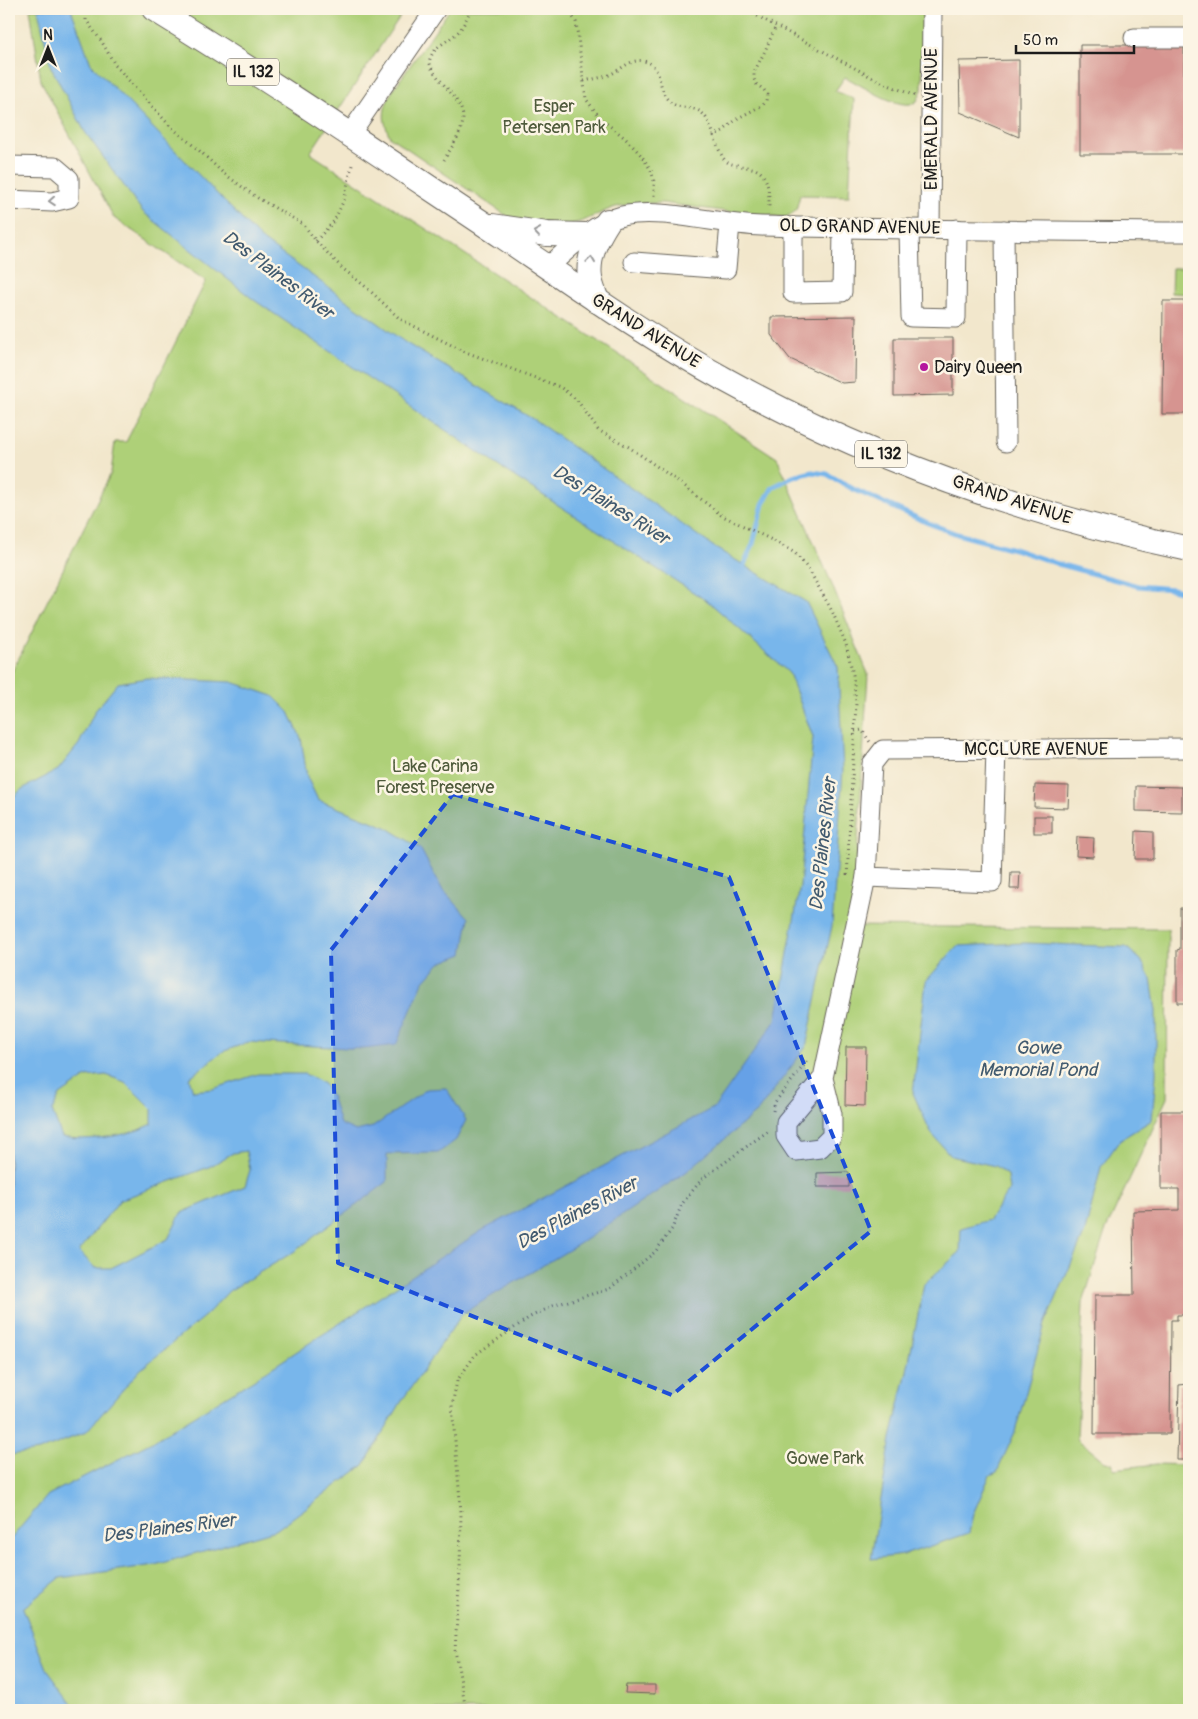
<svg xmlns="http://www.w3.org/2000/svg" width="1198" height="1719" font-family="Pangolin,sans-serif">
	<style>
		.green { fill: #aed078; stroke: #65764a }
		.water { fill: #78b6eb; stroke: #4a6984; fill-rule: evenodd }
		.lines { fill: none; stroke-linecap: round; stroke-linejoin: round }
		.stream { stroke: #78b6eb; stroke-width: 5 }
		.building { fill: #d69490 }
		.minor-casing { stroke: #67635a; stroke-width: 21 }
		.major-casing { stroke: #67635a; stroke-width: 26 }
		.path { stroke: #67635a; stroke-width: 3; stroke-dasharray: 1 4; stroke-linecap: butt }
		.minor { stroke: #fff; stroke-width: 19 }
		.major { stroke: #fff; stroke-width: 24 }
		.oneway { stroke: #999 }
		.marked { fill: #1d4ed8; fill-opacity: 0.2; stroke: #1d4ed8; stroke-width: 4; stroke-dasharray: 10 6; stroke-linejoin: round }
		.poi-dot { fill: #b5179e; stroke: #fcf5e5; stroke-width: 2 }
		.labels { text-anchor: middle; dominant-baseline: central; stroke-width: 5; stroke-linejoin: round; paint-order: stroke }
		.shield { fill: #fcf5e5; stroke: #5f5d58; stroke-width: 1 }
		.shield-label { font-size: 16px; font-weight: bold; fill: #1c1c1c }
		.park-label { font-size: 18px; fill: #4f5b3c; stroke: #fcf5e5 }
		.street-label { font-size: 18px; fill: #1c1c1c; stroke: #fcf5e5 }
		.poi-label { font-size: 18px; fill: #1c1c1c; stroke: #fcf5e5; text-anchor: start }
		.water-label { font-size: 19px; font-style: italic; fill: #415a6f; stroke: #fcf5e5 }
	</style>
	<rect width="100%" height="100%" fill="#fcf5e5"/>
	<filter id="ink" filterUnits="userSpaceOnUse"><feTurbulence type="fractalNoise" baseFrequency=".02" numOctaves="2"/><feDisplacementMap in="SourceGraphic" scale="10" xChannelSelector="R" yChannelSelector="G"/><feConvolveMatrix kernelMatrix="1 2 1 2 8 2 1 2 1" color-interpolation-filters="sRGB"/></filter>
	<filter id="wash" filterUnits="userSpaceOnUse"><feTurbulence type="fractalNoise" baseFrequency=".0096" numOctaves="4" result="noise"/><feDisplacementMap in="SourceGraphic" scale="20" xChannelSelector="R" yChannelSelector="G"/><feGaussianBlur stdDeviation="1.12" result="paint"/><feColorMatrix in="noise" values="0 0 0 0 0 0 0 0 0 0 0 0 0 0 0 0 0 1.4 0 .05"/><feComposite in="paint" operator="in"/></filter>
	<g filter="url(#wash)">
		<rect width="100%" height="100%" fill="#f2e7cc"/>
		<!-- green -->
		<g class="green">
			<polygon points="30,9 405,9 310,153 777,458 830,580 868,674 854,904 850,926 1168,929 1167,1098 1105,1232 1083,1303 1077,1439 1105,1462 1113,1463 1113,1469 1157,1464 1189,1465 1189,1710 9,1710 9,678 111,473 115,442 126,442 206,281 114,218 41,81"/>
			<path d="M450,9H923L922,90C920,93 919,98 917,101C903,114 860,84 845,77L835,91L854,99L849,196L800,195L796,210L792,214L785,217L745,214L663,203H645L629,204L612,208L583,221L557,228L513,220L390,137C381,117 383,108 393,90Z"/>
			<polygon points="1172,268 1189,268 1189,294 1171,293"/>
		</g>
		<!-- water -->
		<g class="water">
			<polygon points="38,9 71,9 91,64 261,239 406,343 536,421 717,549 806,602 838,667 843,770 832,926 806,1047 758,1111 686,1172 579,1244 463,1313 403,1399 364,1465 276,1530 155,1565 60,1578 23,1608 48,1671 77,1710 15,1710 9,1698 9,1541 48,1495 152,1442 253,1380 481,1231 715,1107 776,1020 800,886 813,737 789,673 710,603 510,474 254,300 143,212 85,132 51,67"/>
			<path d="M147,678L232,682L273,696L289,712L301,738L307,777L318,800L386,827L420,848L442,889L469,918L463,954L440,963L423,982L396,1045L363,1049L249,1042L222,1052L189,1078L193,1091L213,1089L258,1074H305L324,1084L332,1098L340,1124L356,1131L373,1127L427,1089L446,1088L466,1120L456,1140L438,1153L387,1154V1182L295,1251L229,1291L207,1314L140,1370L86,1432L39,1451L9,1455V801L22,789L58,770L79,744L95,711L118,683ZM106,1075L125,1082L152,1109V1124C131,1136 86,1142 62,1137L52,1111L60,1095L86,1077ZM246,1151L250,1170L245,1186L181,1213L168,1239L111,1268H95L79,1251L120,1200L209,1167L233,1153Z"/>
			<polygon points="1025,943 1126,947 1141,960 1151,979 1156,1011 1156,1075 1152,1120 1120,1140 1101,1167 1085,1232 1045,1324 1015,1432 997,1472 990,1475 973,1514 969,1533 904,1555 871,1559 891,1438 907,1371 924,1284 960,1252 961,1228 989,1220 1009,1190 1007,1175 995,1166 951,1156 931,1133 913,1093 926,981 957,946"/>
		</g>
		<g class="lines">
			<!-- stream -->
			<polyline class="stream" points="742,570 753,544 763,504 773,487 793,477 812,472 827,474 853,489 928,523 957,534 1014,549 1058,564 1138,586 1172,589 1189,593"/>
		</g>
		<g id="blocks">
			<!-- building -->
			<g class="building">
				<polygon points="1080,45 1184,45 1184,89 1189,89 1189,154 1080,154"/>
				<polygon points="1019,60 1019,137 960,112 959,61"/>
				<polygon points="1186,299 1189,299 1189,414 1162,414 1163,301 1186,301"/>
				<polygon points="856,316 855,382 842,383 790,359 771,335 771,317"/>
				<polygon points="894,338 953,338 953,395 894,396"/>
				<polygon points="1035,785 1069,786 1068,808 1034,807"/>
				<polygon points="1136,786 1182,787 1182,812 1136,811"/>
				<rect x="1034" y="816" width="18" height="17"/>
				<polygon points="1136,831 1153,832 1153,859 1135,859"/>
				<polygon points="1077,837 1094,838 1093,857 1076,856"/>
				<polygon points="1011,872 1020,872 1019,889 1010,889"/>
				<polygon points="1180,908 1189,908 1189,1003 1177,1003 1177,950 1180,949"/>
				<polygon points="846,1047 866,1047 865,1106 845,1105"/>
				<polygon points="1161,1111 1189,1111 1189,1315 1177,1315 1177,1320 1171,1320 1170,1434 1094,1434 1095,1295 1134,1295 1133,1211 1179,1210 1179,1189 1161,1189"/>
				<polygon points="849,1172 849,1187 817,1187 817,1173"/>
				<polygon points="1189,1384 1189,1460 1177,1460 1179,1385"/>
				<polygon points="626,1685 655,1685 655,1694 625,1693"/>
			</g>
		</g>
	</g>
	<g filter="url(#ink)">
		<use href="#blocks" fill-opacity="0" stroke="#67635a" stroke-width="1"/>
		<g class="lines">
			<defs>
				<g id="minor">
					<polyline points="1134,38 1189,38"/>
					<polyline points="350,134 436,9"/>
					<polyline points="9,166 55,167 69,179 69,198 52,202 9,200"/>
					<polyline points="793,227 793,293 842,292 843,228"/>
					<polyline points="909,229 911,317 956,318 957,229"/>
					<polyline points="930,229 932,9"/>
					<polyline points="1004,230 1006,442"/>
					<polyline points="634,262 726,269 730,224"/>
					<path d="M548,267C570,248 592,224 622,216C663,207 718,225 761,226C904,230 1047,231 1189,232"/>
					<polyline points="996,749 992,882 866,877 872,764 883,750 1189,748"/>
					<polyline points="823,1078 786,1122 786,1136 796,1151 820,1148 832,1136 832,1114 823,1078 866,877"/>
				</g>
				<g id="major">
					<path d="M154,9C273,82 389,161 505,238C577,287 648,337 724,379C868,459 1028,515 1189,549"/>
					<polyline points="492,226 547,234 585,235"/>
					<path d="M597,301C595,294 591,286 590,278C587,257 597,238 608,221"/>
				</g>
			</defs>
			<!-- minor casing -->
			<use href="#minor" class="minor-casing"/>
			<!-- major casing -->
			<use href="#major" class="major-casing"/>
			<!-- path -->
			<g class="path">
				<polyline points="86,9 86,20 102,42 115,65 170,126 202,153 222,172 256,197 303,224 316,241 342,268 366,287 400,319 463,351 560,387 577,400 598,430 629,447 682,484 721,515 774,541 795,553 809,570 832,611 846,644 853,675 856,703 847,878"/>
				<polyline points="562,9 570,12 576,22 586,99 601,119 625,138 641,155 651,170 654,181 654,196"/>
				<polyline points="744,9 879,81 915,96"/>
				<path d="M584,81C592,79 601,78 609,75C621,70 631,58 644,61C663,65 657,89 669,101C679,111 693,104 703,114C713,124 715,146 724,159C727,163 731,164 737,165C743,167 750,167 755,169C770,175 769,196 769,209"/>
				<polyline points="713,136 723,131 738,118 763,105 766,101 767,95 764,90 756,84 754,79 754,72 764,53 776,26"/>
				<path d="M444,160C451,148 463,132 463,118C463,97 426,73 430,59C434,46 449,41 458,32C464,26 467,17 471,9"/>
				<polyline points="316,241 334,221 344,200 352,165"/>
				<polyline points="855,731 862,730 870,742"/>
				<polyline points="773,1111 775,1102 809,1059"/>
				<polyline points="466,1710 455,1650 460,1570 461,1512 452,1405 457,1381 475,1355 530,1317 555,1305 609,1289 655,1252 672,1229 682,1204 702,1179 768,1131 769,1129"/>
			</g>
			<!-- minor -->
			<use href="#minor" class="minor"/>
			<!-- major -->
			<use href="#major" class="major"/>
		</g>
		<!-- one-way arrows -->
		<defs><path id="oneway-chevron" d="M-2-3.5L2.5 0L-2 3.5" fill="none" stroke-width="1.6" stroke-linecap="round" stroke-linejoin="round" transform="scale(1.25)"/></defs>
		<g class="oneway">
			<use href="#oneway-chevron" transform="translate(52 201) rotate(176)"/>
			<use href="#oneway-chevron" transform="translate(537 232) rotate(-172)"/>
			<use href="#oneway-chevron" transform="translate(591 260) rotate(-82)"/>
		</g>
	</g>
	<!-- marked area -->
	<path class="marked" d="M453,794L729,877L871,1231L672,1395L338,1263L331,950Z"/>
	<!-- markers -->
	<circle class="poi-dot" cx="924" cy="367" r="5"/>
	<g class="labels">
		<!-- shield labels -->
		<g class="shield">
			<rect x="227" y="58.5" width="52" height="27" rx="4"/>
			<rect x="855" y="440.5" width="52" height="27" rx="4"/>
		</g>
		<g class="shield-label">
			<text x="253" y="72">IL 132</text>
			<text x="881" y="454">IL 132</text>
		</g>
		<!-- park labels -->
		<g class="park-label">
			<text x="554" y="106">Esper<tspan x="554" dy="21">Petersen Park</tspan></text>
			<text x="435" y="766">Lake Carina<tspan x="435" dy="21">Forest Preserve</tspan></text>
			<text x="825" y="1458">Gowe Park</text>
		</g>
		<!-- street labels -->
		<g class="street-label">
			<text transform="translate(931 119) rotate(-90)">EMERALD AVENUE</text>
			<text transform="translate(860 227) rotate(1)">OLD GRAND AVENUE</text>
			<text transform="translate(646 331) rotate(32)">GRAND AVENUE</text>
			<text transform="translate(1012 500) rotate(18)">GRAND AVENUE</text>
			<text x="1036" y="749">MCCLURE AVENUE</text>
		</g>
		<!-- poi labels -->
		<g class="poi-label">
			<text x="934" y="367">Dairy Queen</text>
		</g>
		<!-- water labels -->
		<g class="water-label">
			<text transform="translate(278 275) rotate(37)">Des Plaines River</text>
			<text transform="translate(611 505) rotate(32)">Des Plaines River</text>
			<text transform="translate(823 844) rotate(-84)">Des Plaines River</text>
			<text x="1038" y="1048">Gowe<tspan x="1038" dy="22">Memorial Pond</tspan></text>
			<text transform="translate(577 1213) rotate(-28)">Des Plaines River</text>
			<text transform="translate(169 1528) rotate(-7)">Des Plaines River</text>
		</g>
	</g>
	<!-- margin -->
	<rect width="1198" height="1719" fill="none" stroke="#fcf5e5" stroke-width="30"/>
	<!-- north arrow -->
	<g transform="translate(48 48)" stroke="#fcf5e5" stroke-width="4" paint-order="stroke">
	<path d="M0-4L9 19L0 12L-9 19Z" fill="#1c1c1c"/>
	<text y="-8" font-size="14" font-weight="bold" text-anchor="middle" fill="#1c1c1c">N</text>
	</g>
	<!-- scale -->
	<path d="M1016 45v8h118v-8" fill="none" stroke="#1c1c1c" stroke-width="2.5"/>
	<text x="1023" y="45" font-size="15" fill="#1c1c1c" stroke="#fcf5e5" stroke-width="4" paint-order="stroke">50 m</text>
</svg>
